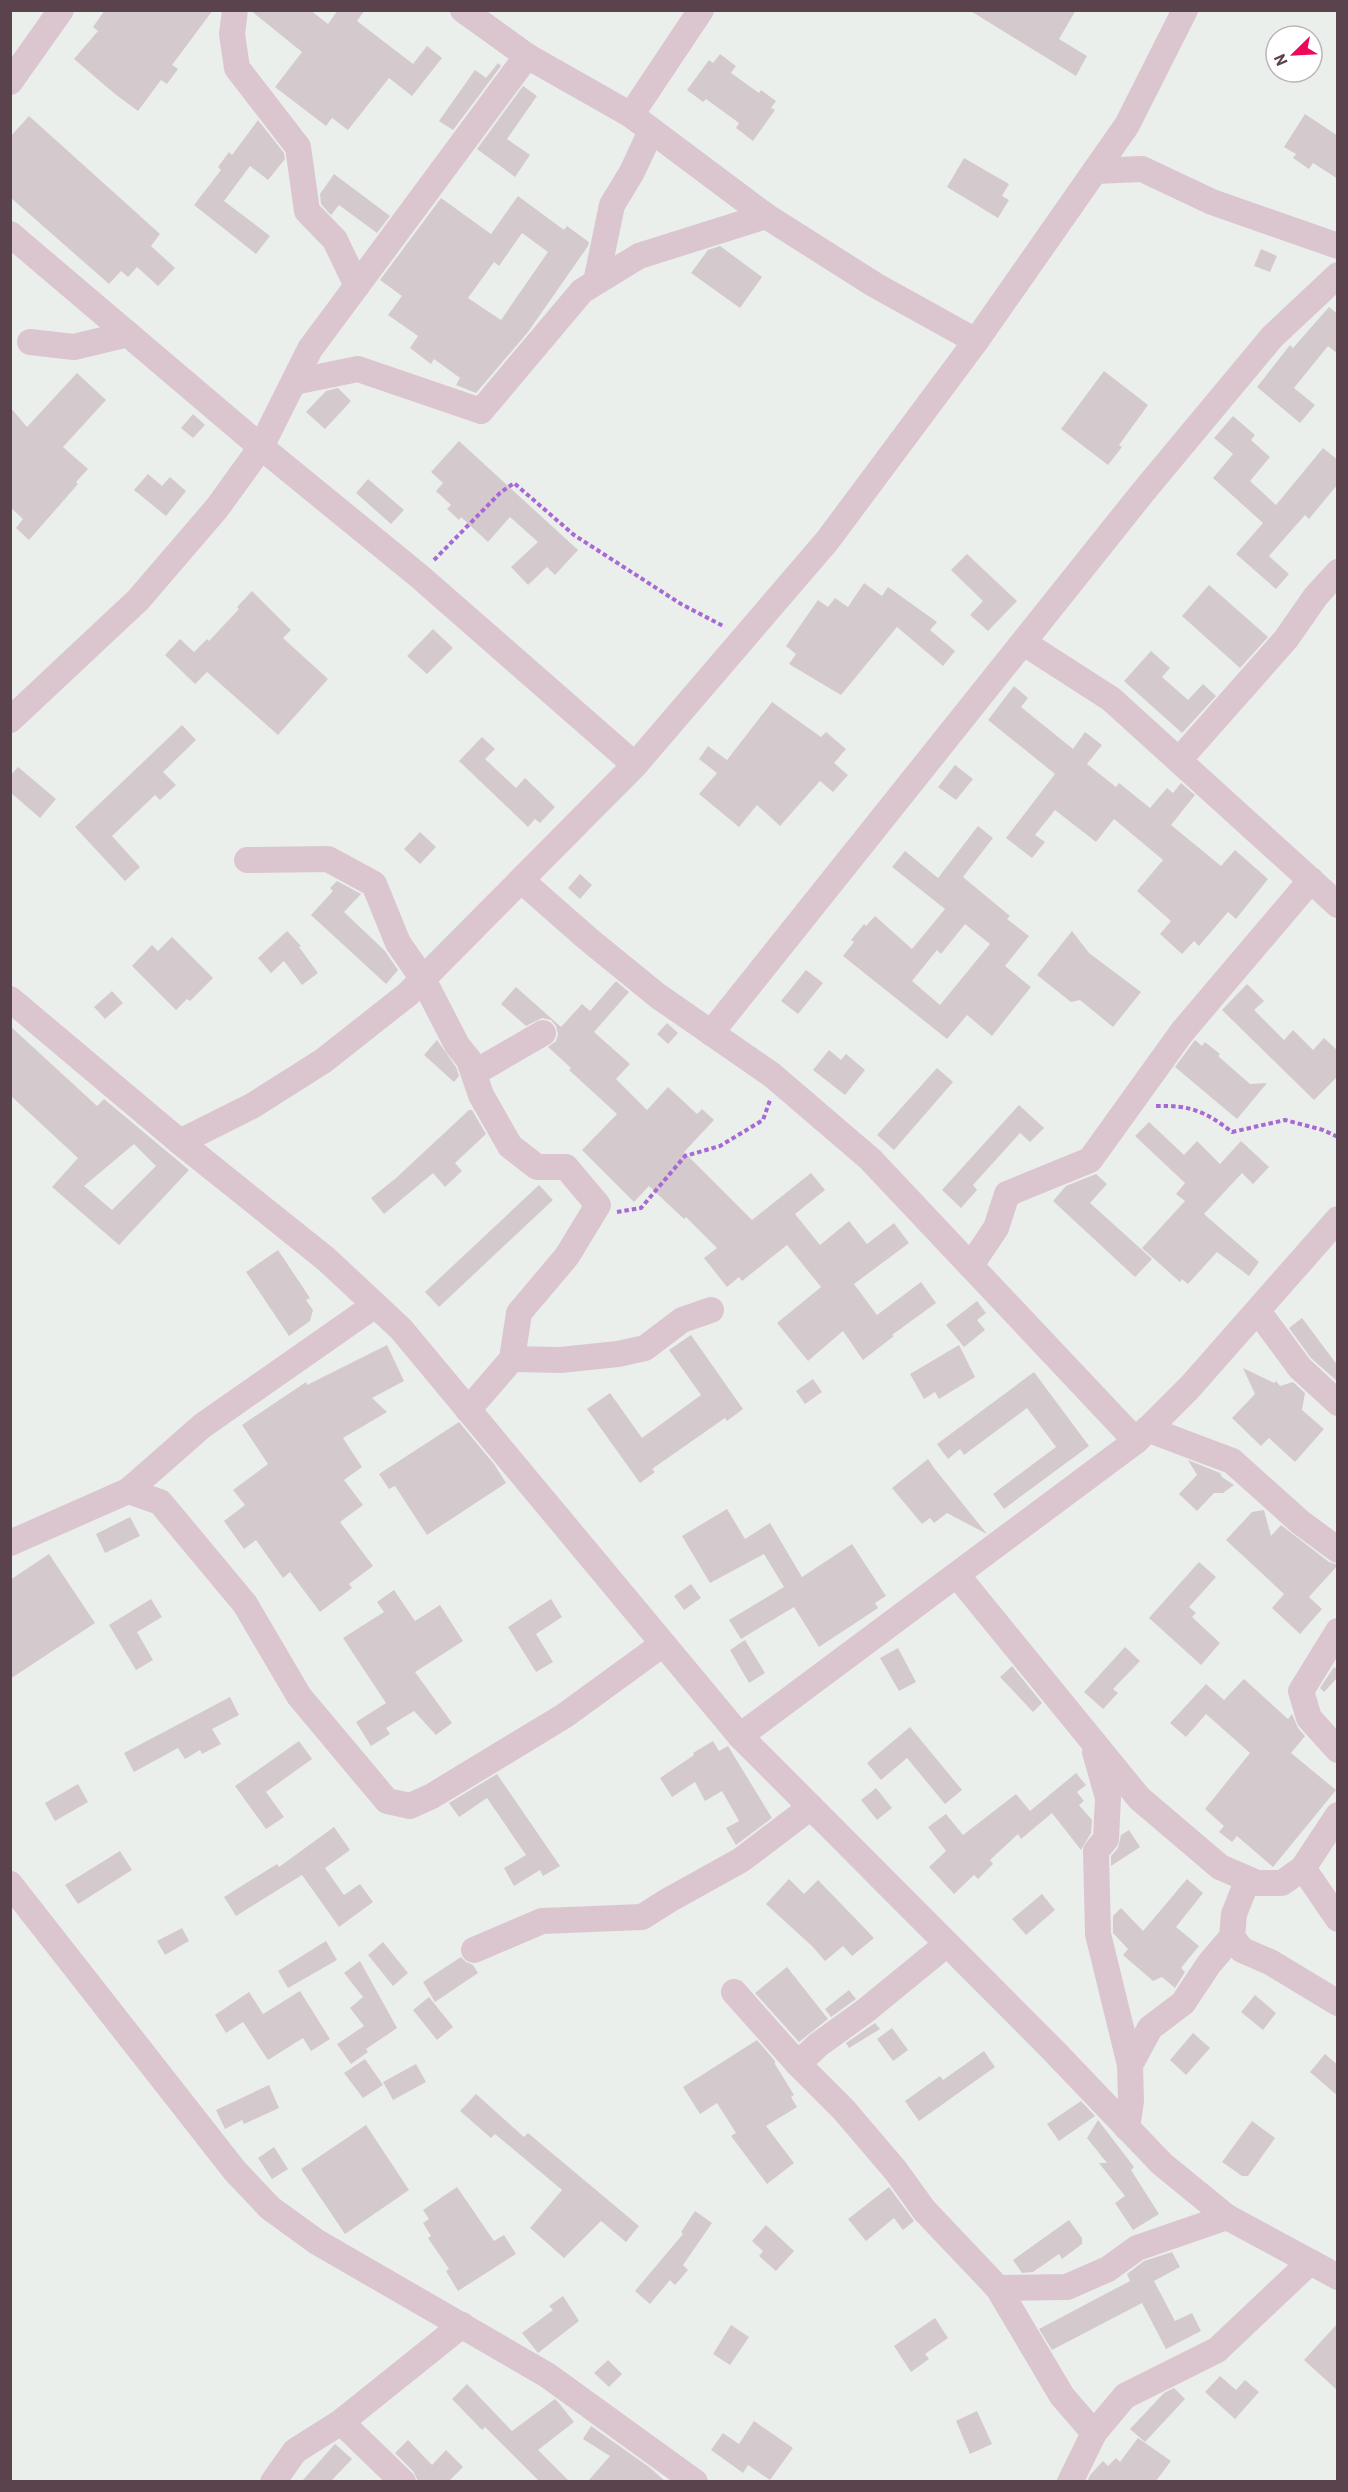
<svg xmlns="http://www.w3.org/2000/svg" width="1348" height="2492" font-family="Barlow,sans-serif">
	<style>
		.building { fill: #d4cacd; fill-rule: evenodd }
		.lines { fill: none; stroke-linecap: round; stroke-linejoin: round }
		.path { stroke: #a769d3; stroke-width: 4; stroke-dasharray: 4.5 3; stroke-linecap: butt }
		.minor { stroke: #dbc6d0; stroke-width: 26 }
	</style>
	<rect width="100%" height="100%" fill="#ebefec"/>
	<!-- building -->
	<g class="building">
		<polygon points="105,10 213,10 172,65 178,69 167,84 161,80 138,111 115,94 74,59 98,31 93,27"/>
		<polygon points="250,10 310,10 328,24 338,10 365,10 357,21 413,64 427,46 442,58 412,96 389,78 348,130 332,118 326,126 275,87 302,52"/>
		<polygon points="969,10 1076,10 1059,39 1087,56 1076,76"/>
		<polygon points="720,54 736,66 731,73 759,93 761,90 776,101 771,108 775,110 753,141 736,128 739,123 706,99 703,102 687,90 709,60 713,63"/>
		<polygon points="498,63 501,66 453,130 439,121 475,70 486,78"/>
		<polygon points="523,86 537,96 507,139 530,155 515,177 477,149"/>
		<polygon points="1305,114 1338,136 1338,179 1313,163 1309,169 1293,158 1296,154 1284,147"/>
		<polygon points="29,116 160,234 151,246 175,268 158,286 137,267 128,277 121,271 109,284 10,197 10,137"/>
		<polygon points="258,120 284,153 285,159 268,180 250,166 224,201 270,236 256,254 194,205 221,170 218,167 229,152 232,155"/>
		<polygon points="964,158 1009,184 1002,196 1009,200 998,218 947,187"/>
		<polygon points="334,174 390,216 377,233 339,205 331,215 321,204 320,194"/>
		<path d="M518,196L564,230L567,226L575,232L589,242L588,246L528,332L476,393L456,385L460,378L434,359L431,364L410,348L418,336L388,315L402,296L380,280L441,198L491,234ZM522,233L548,252L501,320L468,298L494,262L499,266Z"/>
		<polygon points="720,246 762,277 740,308 691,273 708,250"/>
		<polygon points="1261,249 1277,256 1270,272 1254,266"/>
		<polygon points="1329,307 1338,314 1338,354 1328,346 1294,388 1315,405 1300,423 1257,387 1290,345 1293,348"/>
		<polygon points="1104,371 1148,405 1119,445 1122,447 1108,465 1061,429"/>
		<polygon points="77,373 106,400 63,447 88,469 76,482 78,484 29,540 16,528 23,519 10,507 10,407 27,427"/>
		<polygon points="338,388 351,401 325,429 306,412 326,391"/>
		<polygon points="193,414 205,425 193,438 181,428"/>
		<polygon points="1233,416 1255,435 1251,440 1270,457 1250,481 1276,505 1323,448 1338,460 1338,484 1309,519 1305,515 1269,556 1289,574 1276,589 1236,554 1263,523 1213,478 1233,454 1214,438"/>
		<polygon points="459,441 578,550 555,575 547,567 528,585 511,567 538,542 510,517 488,542 461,517 459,520 447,509 451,505 436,491 443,483 431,472"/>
		<polygon points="148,474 162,486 170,477 186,491 166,516 134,490"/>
		<polygon points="368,479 404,510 391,524 356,493"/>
		<polygon points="967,554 1017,601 988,631 970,615 983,601 951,570"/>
		<polygon points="864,583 882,596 888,587 937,622 930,630 955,651 943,666 897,627 841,695 789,664 796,654 786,646 818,600 828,607 835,598 848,607"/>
		<polygon points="1209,585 1268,637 1240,668 1182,616"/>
		<polygon points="252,591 291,630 283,638 328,679 278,735 207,672 195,684 165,655 180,639 194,652 207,639 209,641 239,609 237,607"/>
		<polygon points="433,629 453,648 427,674 407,656"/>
		<polygon points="1151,651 1170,668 1162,677 1188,700 1203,684 1216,696 1182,733 1124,681"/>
		<polygon points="1014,686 1028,698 1021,707 1073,749 1085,732 1102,745 1087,764 1116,787 1119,783 1150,808 1167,788 1173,793 1181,783 1195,795 1171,825 1221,866 1235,850 1268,879 1236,919 1228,912 1199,946 1194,941 1182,954 1160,934 1171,921 1137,891 1163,860 1114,819 1096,842 1055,810 1035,835 1045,842 1032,858 1006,838 1055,774 988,720"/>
		<polygon points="772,702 821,737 826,732 846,749 834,763 848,775 833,792 820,781 780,826 757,805 739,827 699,794 717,773 699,759 708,746 727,760"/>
		<polygon points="182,725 196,740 163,772 176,785 160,800 155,795 112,836 140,867 125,881 75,827"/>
		<polygon points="482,737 495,749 485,759 516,788 525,778 555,807 540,823 535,819 528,827 459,761"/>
		<polygon points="955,765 973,779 956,800 938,787"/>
		<polygon points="18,767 56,799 40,818 10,792 10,776"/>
		<path d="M978,826L993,838L963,877L1010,916L1007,919L1029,936L1005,966L1031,987L992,1036L967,1015L947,1039L843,956L854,942L851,940L864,924L866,926L875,916L912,949L945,909L892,867L905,851L938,878ZM965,924L990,944L940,1005L912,981L937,950L941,954Z"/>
		<polygon points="420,832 436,847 420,864 404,849"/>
		<polygon points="580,874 592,885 580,899 568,888"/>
		<polygon points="337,881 361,894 344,912 385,951 398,970 386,984 311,915 333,891 330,888"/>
		<polygon points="287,931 301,946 299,947 318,973 302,985 284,961 271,973 258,958"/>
		<polygon points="1072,931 1089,953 1141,992 1113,1027 1080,1000 1071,1002 1037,975"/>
		<polygon points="172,937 213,978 190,1001 187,999 176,1010 132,966 152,945 158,951"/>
		<polygon points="806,970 823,983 798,1014 781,1001"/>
		<polygon points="616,981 629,992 594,1032 630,1064 616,1079 647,1110 668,1087 697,1114 702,1109 714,1120 684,1152 752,1220 811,1173 825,1190 795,1214 820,1245 849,1221 867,1244 894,1223 909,1243 854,1284 877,1315 921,1282 936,1303 892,1335 894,1336 863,1360 843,1331 808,1361 777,1323 821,1287 787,1245 742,1281 739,1277 727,1287 704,1258 717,1248 686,1217 684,1219 649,1186 634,1202 582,1150 617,1114 569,1070 571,1068 548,1047 556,1041 558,1034 556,1026 551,1020 542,1018 526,1026 501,1004 516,987 561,1027 582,1004 590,1011"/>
		<polygon points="1247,984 1264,1001 1254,1010 1284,1040 1293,1030 1313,1050 1324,1038 1338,1051 1338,1076 1314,1100 1222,1010"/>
		<polygon points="112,991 123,1003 105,1019 94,1007"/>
		<polygon points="667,1023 678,1033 668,1044 657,1034"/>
		<path d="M10,1026L97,1106L104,1099L189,1170L119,1245L52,1187L78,1158L10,1095ZM134,1144L156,1166L112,1210L84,1186Z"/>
		<polygon points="437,1040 456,1067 459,1076 454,1082 424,1055"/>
		<polygon points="1195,1040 1202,1046 1205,1042 1220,1054 1218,1056 1250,1084 1267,1083 1237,1119 1175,1067"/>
		<polygon points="829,1050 841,1060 846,1054 865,1070 845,1095 813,1070"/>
		<polygon points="937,1068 953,1082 894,1150 877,1135"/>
		<polygon points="1019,1105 1044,1128 1030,1142 1020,1133 973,1185 977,1190 961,1208 942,1190"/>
		<polygon points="469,1110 472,1110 486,1134 455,1163 462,1171 445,1187 433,1173 384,1214 371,1198 395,1179"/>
		<polygon points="1149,1122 1184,1155 1197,1141 1220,1164 1241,1141 1269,1167 1253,1184 1242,1173 1204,1214 1259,1262 1249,1276 1217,1252 1188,1284 1182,1279 1180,1282 1142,1248 1185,1201 1176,1194 1185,1183 1135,1136"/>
		<polygon points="1096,1174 1107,1184 1090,1203 1152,1259 1135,1277 1053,1201 1066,1186"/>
		<polygon points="539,1185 553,1200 439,1307 425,1292"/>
		<polygon points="278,1250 310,1298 306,1300 313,1310 310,1321 289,1336 246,1272"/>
		<polygon points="977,1301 986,1313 977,1320 985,1330 964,1347 946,1325"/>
		<polygon points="1302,1318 1338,1366 1338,1382 1311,1358 1289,1328"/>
		<polygon points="691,1335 743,1409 727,1421 725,1418 652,1469 655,1472 640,1483 587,1409 610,1393 642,1438 701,1395 669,1350"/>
		<polygon points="387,1345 404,1381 372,1398 387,1412 343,1438 362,1467 344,1480 363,1505 340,1522 373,1566 349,1584 352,1588 320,1612 290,1572 283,1578 256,1540 244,1549 224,1521 245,1505 233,1490 268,1464 242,1425 306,1382 307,1385"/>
		<polygon points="959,1345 975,1377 939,1399 935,1392 924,1399 910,1374"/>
		<polygon points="1243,1368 1274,1383 1276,1381 1280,1386 1293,1382 1305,1393 1302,1410 1324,1429 1295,1462 1269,1438 1261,1446 1232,1418 1255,1394"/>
		<polygon points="1034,1372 1089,1446 1004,1509 993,1494 1056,1447 1027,1408 964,1455 960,1449 948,1459 937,1444"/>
		<polygon points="813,1379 822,1392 805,1404 796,1391"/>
		<polygon points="459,1422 494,1464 506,1483 427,1535 395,1486 389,1489 379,1474"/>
		<polygon points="928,1459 934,1468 987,1534 947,1513 934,1523 930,1518 922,1524 892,1488"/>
		<polygon points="1188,1460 1220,1473 1222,1477 1234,1485 1223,1493 1214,1493 1197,1511 1179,1494 1197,1475"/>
		<polygon points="727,1509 745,1539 770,1523 802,1577 852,1544 886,1596 875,1603 878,1608 819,1647 794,1607 741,1639 729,1620 784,1587 764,1554 710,1583 682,1536"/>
		<polygon points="1264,1510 1271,1536 1281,1525 1329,1562 1338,1565 1309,1597 1322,1609 1300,1634 1272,1608 1284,1594 1226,1540 1252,1512"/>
		<polygon points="130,1517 140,1536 105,1553 96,1534"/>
		<polygon points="49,1554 95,1623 10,1679 10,1580"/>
		<polygon points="1199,1562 1216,1577 1189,1607 1196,1613 1192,1617 1220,1643 1201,1665 1149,1618"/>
		<polygon points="691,1584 701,1598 684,1610 674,1596"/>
		<polygon points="394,1590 415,1621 440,1605 463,1641 415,1672 452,1723 436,1735 414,1711 386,1728 390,1734 371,1746 356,1722 386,1703 343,1638 384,1612 377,1602"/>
		<polygon points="151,1599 162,1617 137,1632 153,1660 136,1670 109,1625"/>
		<polygon points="551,1599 562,1617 536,1634 553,1662 536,1672 508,1627"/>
		<polygon points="745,1640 765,1673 749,1683 730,1650"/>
		<polygon points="1125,1647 1140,1661 1113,1689 1118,1693 1103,1709 1084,1692"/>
		<polygon points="898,1648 916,1682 899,1691 880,1658"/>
		<polygon points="1012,1666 1042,1703 1033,1712 1000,1677"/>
		<polygon points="1334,1667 1338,1670 1338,1677 1324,1692 1320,1688"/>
		<polygon points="1244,1679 1288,1719 1292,1714 1298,1728 1305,1736 1291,1753 1336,1790 1273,1867 1237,1836 1232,1842 1219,1832 1224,1826 1205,1809 1250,1753 1206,1714 1186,1737 1170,1723 1206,1684 1224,1700"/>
		<polygon points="230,1697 239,1715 212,1729 221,1744 202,1754 200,1750 185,1759 178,1748 134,1772 124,1753"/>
		<polygon points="910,1727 962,1790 945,1804 907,1758 881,1780 867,1763"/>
		<polygon points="299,1741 312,1759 266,1792 284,1817 266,1829 235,1786"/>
		<polygon points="713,1741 719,1751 728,1746 772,1818 736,1845 726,1828 739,1821 722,1791 705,1801 695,1782 672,1797 660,1778 694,1755 693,1753"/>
		<polygon points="1076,1773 1086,1785 1077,1792 1084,1801 1079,1805 1092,1820 1091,1833 1081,1850 1052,1813 1021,1839 1018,1834 990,1860 993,1864 978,1879 974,1875 954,1894 929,1867 946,1851 928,1827 946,1814 963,1835 1016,1794 1030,1811"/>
		<polygon points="497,1774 560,1866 543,1876 540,1870 514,1886 504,1868 526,1855 487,1798 459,1817 449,1803"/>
		<polygon points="78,1784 88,1802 55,1821 45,1803"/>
		<polygon points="876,1788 892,1808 877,1820 861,1800"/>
		<polygon points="334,1827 350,1850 325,1868 344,1895 360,1884 373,1902 339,1927 302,1875 236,1916 224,1897 277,1864 279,1867"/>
		<polygon points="1129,1830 1140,1847 1111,1866 1111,1856 1118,1848 1121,1835"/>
		<polygon points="120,1851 132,1870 78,1904 65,1885"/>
		<polygon points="789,1879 804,1894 818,1880 874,1938 852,1956 843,1946 825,1961 813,1947 766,1904"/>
		<polygon points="1187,1879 1203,1893 1176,1927 1199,1946 1181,1968 1185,1972 1175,1988 1162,1977 1153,1981 1123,1955 1128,1949 1113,1933 1113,1916 1121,1908 1143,1931"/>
		<polygon points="1042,1894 1055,1910 1026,1935 1012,1919"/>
		<polygon points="182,1928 189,1941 165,1955 157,1941"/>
		<polygon points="326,1941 337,1960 288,1988 278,1971"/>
		<polygon points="383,1942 408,1973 393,1986 368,1955"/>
		<polygon points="461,1957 466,1962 473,1965 478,1973 435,2002 423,1982"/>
		<polygon points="360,1961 397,2028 366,2049 368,2052 351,2064 337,2044 364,2026 350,2008 363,1997 344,1973"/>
		<polygon points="787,1967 828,2019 799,2042 755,1993"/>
		<polygon points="849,1990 856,1999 831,2017 825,2009"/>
		<polygon points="300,1991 330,2039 311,2051 303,2038 268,2060 243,2022 226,2033 215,2015 249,1992 263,2014"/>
		<polygon points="1255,1995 1276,2013 1263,2030 1241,2012"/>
		<polygon points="429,1997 453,2027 437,2040 413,2010"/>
		<polygon points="875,2023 880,2029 849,2048 846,2043"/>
		<polygon points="892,2028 908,2050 893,2061 877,2039"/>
		<polygon points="1193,2033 1210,2048 1186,2075 1170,2060"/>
		<polygon points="757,2040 775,2061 775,2064 794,2095 791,2097 797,2107 766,2126 794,2163 767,2184 731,2136 736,2133 717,2103 700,2114 683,2087"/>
		<polygon points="984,2051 995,2067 919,2121 905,2101 940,2076 943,2080"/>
		<polygon points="1325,2054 1338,2065 1338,2096 1310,2072"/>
		<polygon points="365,2059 383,2085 363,2098 344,2073"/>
		<polygon points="416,2064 426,2082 393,2100 383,2082"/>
		<polygon points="269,2085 279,2108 244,2124 242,2120 225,2129 216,2110"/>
		<polygon points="476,2094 524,2137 528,2133 639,2226 626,2242 601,2221 564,2258 530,2228 562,2190 495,2134 491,2138 460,2111"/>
		<polygon points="1081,2101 1095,2116 1059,2141 1047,2124"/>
		<polygon points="1098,2120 1134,2167 1131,2170 1159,2214 1133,2230 1115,2203 1125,2196 1099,2163 1107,2163 1087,2138"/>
		<polygon points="1252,2121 1275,2138 1248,2176 1242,2176 1222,2162"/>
		<polygon points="366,2125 409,2190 345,2234 301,2169"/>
		<polygon points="274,2147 288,2169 272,2179 258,2158"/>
		<polygon points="457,2187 494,2241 504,2235 516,2254 458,2291 446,2271 449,2269 428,2238 431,2236 423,2223 429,2219 423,2210"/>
		<polygon points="889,2187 914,2221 903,2230 894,2218 866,2241 848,2219"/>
		<polygon points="695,2211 712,2223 683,2265 688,2270 675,2285 670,2280 650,2304 635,2291 683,2234 681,2232"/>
		<polygon points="1069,2220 1082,2238 1082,2244 1062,2259 1059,2254 1033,2272 1022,2273 1013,2260"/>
		<polygon points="766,2225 794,2251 776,2271 759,2256 763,2251 752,2241"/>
		<polygon points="1172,2252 1180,2267 1154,2281 1175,2321 1192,2313 1201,2331 1166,2349 1142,2303 1052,2350 1039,2329 1130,2281 1127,2274 1144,2261"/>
		<polygon points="563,2296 579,2321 538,2353 522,2333 553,2310 549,2306"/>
		<polygon points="935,2318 948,2338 925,2354 929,2359 911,2372 894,2346"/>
		<polygon points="1338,2323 1338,2391 1304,2360"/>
		<polygon points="731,2325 749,2337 730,2365 713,2354"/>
		<polygon points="608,2360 622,2374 609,2387 594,2373"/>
		<polygon points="1220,2376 1236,2390 1245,2380 1259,2392 1235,2419 1205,2392"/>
		<polygon points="467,2384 512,2431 555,2399 558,2402 574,2422 538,2450 569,2481 539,2481 485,2427 482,2430 452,2399"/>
		<polygon points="1174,2388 1185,2399 1145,2442 1130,2429 1164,2393"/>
		<polygon points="977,2411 992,2444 970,2454 956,2421"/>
		<polygon points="754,2421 793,2448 770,2480 748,2465 743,2473 711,2450 723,2433 739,2444"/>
		<polygon points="591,2426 649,2467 665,2481 588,2481 610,2456 583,2439"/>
		<polygon points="1138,2438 1171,2461 1156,2481 1087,2481 1091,2474 1103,2461 1108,2466 1116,2458 1120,2462"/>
		<polygon points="408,2440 432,2465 446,2450 463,2467 449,2481 418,2481 413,2471 395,2453"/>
		<polygon points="335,2444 352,2459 331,2481 302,2481"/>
	</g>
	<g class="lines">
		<!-- path -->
		<g class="path">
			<polyline points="434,560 500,493 514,483 574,535 681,604 725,627"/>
			<path d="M1156,1106C1190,1105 1205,1111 1232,1132L1285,1120L1323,1130L1338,1137"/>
			<polyline points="617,1212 641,1208 685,1156 720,1146 763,1120 770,1100"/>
		</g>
		<!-- minor -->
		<g class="minor">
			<polyline points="235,10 232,34 237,68 298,147 307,211 335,240 357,286"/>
			<polyline points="463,10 527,56 631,115 766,216 875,285 976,341"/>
			<polyline points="10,82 61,10"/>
			<polyline points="631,115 701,10"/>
			<polyline points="1095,171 1142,169 1212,202 1338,246"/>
			<polyline points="10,234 261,447 419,576 635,765"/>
			<polyline points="596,282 612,205 632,172 651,131"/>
			<polyline points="30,342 74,347 128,334"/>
			<polyline points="294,382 358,369 481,411 582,291 639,256 766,216"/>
			<polyline points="1024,643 1111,699 1338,905"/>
			<polyline points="10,720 138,600 217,508 261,447 310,349 527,56"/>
			<polyline points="1179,760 1286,639 1316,596 1338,572"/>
			<polyline points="247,860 328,859 374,884 398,943 423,979 457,1045 469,1060 481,1095 510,1146 537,1167 566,1167 598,1205 567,1256 519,1313 512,1359 468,1410"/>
			<polyline points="522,881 588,939 658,996 772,1075 870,1159 1136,1441"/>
			<polyline points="10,999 180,1142 326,1259 401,1329 740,1736 1051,2048 1162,2164 1227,2217 1338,2277"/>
			<polyline points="711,1033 1143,492 1272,337 1338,275"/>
			<polyline points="474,1073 543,1033"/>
			<polyline points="180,1142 252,1106 323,1061 408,994 635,765 827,541 976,341 1127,125 1185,10"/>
			<polyline points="971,1265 996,1228 1007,1194 1090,1160 1182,1032 1311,880"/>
			<polyline points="1254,1316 1263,1318 1300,1368 1338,1403"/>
			<polyline points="512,1359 560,1360 618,1354 645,1348 682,1320 711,1310"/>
			<polyline points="1147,1429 1232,1461 1300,1522 1338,1550"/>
			<polyline points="128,1491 202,1426 375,1305"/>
			<polyline points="10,1543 128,1491 160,1502 245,1604 299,1696 387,1801 410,1806 432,1796 564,1716 663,1644"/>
			<polyline points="957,1575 1139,1798 1220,1867 1257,1883 1282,1883 1303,1868 1338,1815"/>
			<polyline points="1338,1631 1301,1691 1309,1718 1338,1750"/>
			<polyline points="740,1736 1136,1441 1190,1387 1338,1219"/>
			<polyline points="1095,1752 1108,1798 1106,1839 1096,1851 1098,1934 1130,2065"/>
			<polyline points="1303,1868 1338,1919"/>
			<polyline points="10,1884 235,2171 270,2208 317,2242 547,2375 695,2482"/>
			<polyline points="1232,1937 1242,1950 1270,1962 1338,2003"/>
			<polyline points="474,1950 542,1921 642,1917 669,1900 741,1860 811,1807"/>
			<polyline points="734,1992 798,2064 844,2110 896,2171 924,2210 998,2288 1062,2396 1094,2433"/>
			<polyline points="798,2064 818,2045 865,2011 947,1944"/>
			<polyline points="1127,2128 1131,2101 1130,2065 1150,2028 1183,2003 1209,1964 1232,1937 1234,1914 1248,1879"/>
			<polyline points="998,2288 1067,2287 1108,2269 1137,2248 1227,2217"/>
			<polyline points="341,2422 403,2482"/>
			<polyline points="273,2482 295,2451 341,2422 462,2325"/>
			<polyline points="1070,2482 1094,2433 1125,2396 1217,2350 1310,2262"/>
		</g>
	</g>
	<!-- border -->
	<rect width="1348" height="2492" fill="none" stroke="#5b434d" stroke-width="24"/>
	<!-- north arrow -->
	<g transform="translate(1294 54) rotate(246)"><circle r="28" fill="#ffffff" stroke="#bdb4b8" stroke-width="1.5"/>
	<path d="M0-4.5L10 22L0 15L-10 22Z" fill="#ec085b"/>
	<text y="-9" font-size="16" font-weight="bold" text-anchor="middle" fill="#5b434d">N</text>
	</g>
</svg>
